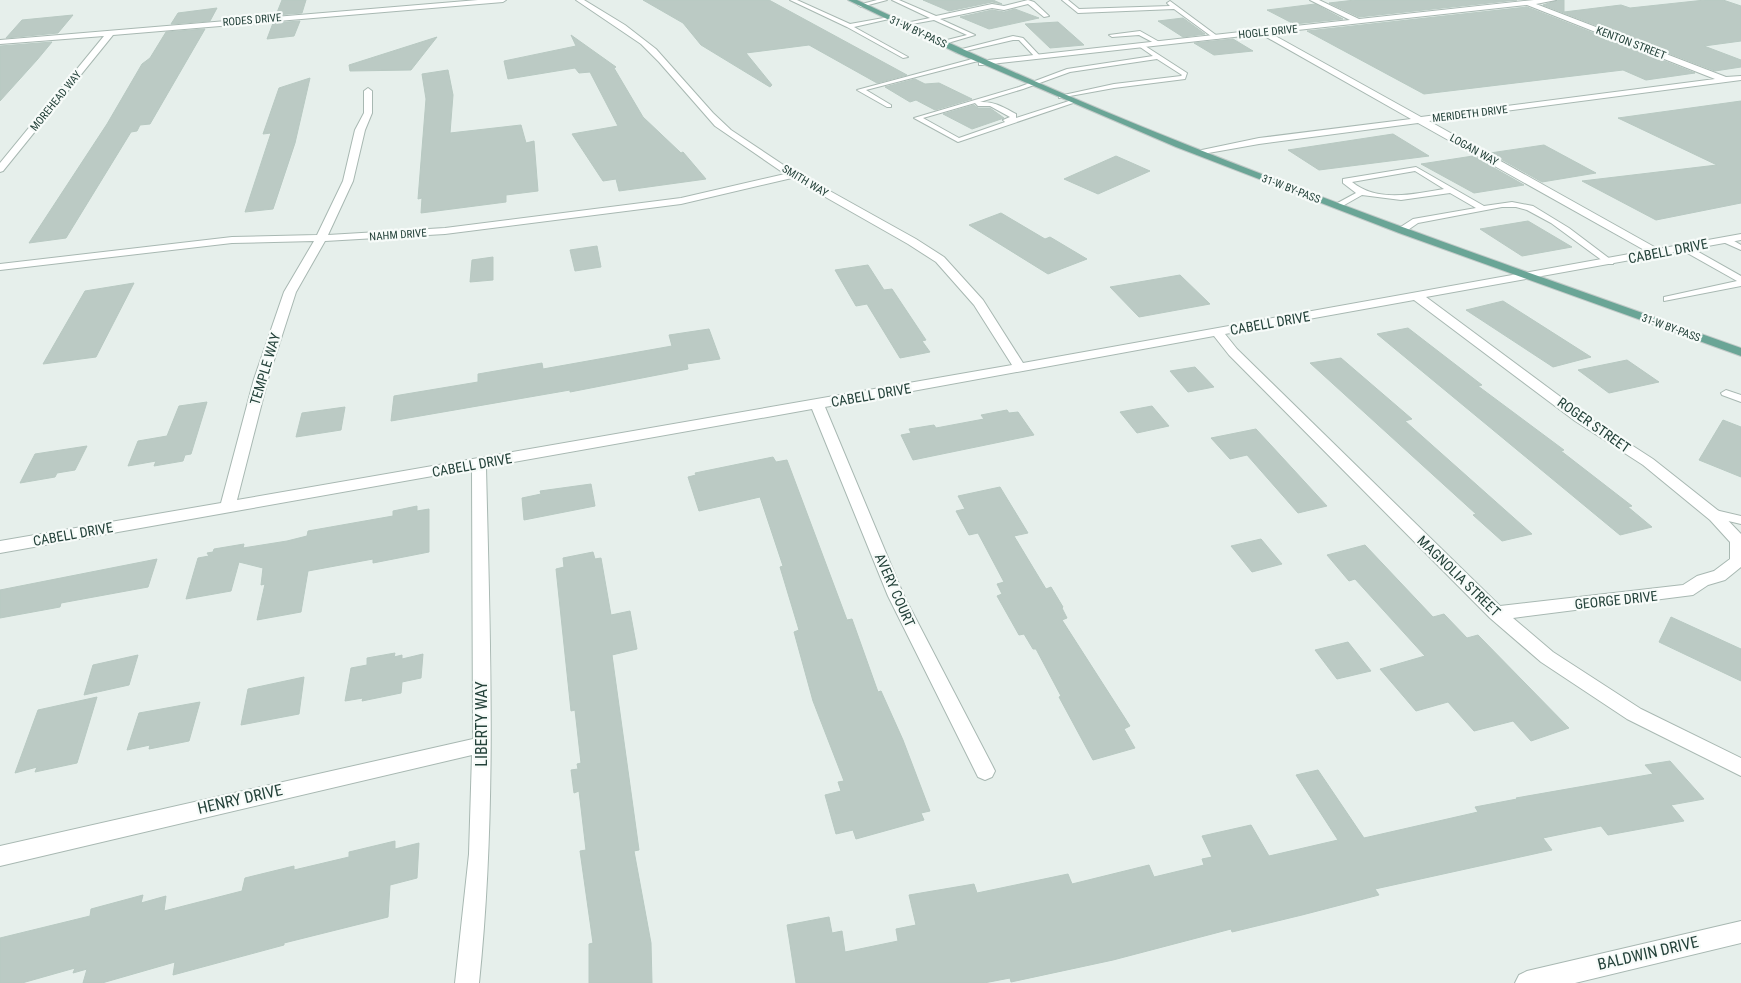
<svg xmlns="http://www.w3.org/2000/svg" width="1741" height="983" font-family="'Roboto Condensed',sans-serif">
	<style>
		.building { fill: #bbcac4; stroke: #b8c9c2 }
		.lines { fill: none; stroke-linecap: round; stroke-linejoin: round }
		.lane-casing { stroke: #a8b8b2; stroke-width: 2 }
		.street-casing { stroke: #a8b8b2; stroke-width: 2 }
		.primary-casing { stroke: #c2cac8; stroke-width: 2 }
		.lane { fill: #fff; fill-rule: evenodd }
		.street { fill: #fff; fill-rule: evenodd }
		.primary { fill: #6aa596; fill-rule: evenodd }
		.labels { text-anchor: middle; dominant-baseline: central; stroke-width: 4.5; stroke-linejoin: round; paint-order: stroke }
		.far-street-label { font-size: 11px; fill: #24423a; stroke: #f7fbf9 }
		.street-label { font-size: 14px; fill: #24423a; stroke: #f7fbf9 }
		.near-street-label { font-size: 16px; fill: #24423a; stroke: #f7fbf9 }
	</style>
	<rect width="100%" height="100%" fill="#e6efeb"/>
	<!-- building -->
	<g class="building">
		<polygon points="282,0 306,0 302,13 276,15"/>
		<polygon points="643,0 769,0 907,75 877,83 809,45 746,53 772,85 770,87 701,45 683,23"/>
		<polygon points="923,0 993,0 1002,4 992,2 949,11"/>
		<polygon points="1355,0 1517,0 1359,17 1329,3"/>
		<polygon points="1558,0 1564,0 1564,12 1621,5 1630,8 1705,0 1723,0 1741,6 1741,41 1704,46 1741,60 1741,67 1715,71 1543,5"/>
		<polygon points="1315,4 1343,19 1294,24 1267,10"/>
		<polygon points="1527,7 1695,73 1646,80 1623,70 1424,94 1307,31"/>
		<polygon points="217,8 210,21 171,24 178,13"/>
		<polygon points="1015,9 1039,18 989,29 960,17 992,10 1004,12"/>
		<polygon points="73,15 58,33 6,38 22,20"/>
		<polygon points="1183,18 1205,34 1183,37 1158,21"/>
		<polygon points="300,21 294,36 267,39 273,23"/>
		<polygon points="1058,22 1084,45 1050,48 1025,24"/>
		<polygon points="205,29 150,124 140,125 137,131 131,132 66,238 29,243 107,124 142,64 150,58 166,32"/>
		<polygon points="571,35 616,67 614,68 643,117 681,153 683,152 706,179 619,191 616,179 603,181 572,134 618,126 590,72 579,73 575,68 508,79 504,61 576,46"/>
		<polygon points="437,37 411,70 350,71 349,65"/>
		<polygon points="1233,39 1253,51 1214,55 1194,43"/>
		<polygon points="52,42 37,60 0,101 0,46"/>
		<polygon points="448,70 453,95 450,133 521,125 526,143 534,141 538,191 506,195 506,202 421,213 422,198 418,199 426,99 422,74"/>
		<polygon points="310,78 295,143 273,209 245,212 271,133 263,134 279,88"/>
		<polygon points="915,79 925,84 939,83 972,99 935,110 916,100 910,102 885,87"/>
		<polygon points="1741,101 1741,203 1656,220 1582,181 1717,165 1618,118"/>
		<polygon points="974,105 978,108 990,108 1004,118 972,129 943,114"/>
		<polygon points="1393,134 1429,156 1319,170 1288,150"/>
		<polygon points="1544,145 1596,173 1542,182 1490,153"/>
		<polygon points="1116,156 1150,171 1098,194 1064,179"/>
		<polygon points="1473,156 1524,185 1474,193 1421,164"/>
		<polygon points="1001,213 1045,239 1050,237 1087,259 1048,274 969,225"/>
		<polygon points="1528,221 1572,247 1522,256 1480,229"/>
		<polygon points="597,246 601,267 575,271 570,250"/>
		<polygon points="493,257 493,280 470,282 472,260"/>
		<polygon points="868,265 884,290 892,289 926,340 922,341 930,352 900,358 867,304 856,306 835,270"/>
		<polygon points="1180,275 1210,304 1139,317 1110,287"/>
		<polygon points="134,283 96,357 43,364 85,291"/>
		<polygon points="1503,301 1591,357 1553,367 1466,310"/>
		<polygon points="1408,328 1482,385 1478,386 1564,450 1561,451 1632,506 1628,507 1652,527 1620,535 1377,334"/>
		<polygon points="709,329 720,359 687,364 688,369 683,370 570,392 570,390 391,421 394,396 478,382 478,374 542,363 543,369 672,346 669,335"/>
		<polygon points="1341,358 1412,419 1405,421 1532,534 1502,541 1473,515 1476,514 1310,363"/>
		<polygon points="1627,360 1659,382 1609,393 1578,370"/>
		<polygon points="1195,367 1214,387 1188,392 1170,371"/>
		<polygon points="207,402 191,454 185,455 183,461 154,466 156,461 128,466 138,441 167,436 179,406"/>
		<polygon points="1152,406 1169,426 1137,433 1120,412"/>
		<polygon points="345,407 341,430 296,437 302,413"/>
		<polygon points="1007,410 1009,413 1018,412 1034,435 913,460 901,435 911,433 909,429 934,425 936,428 984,419 981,415"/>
		<polygon points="1723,420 1741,427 1741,477 1699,460"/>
		<polygon points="1256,429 1269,443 1327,506 1298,513 1247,455 1230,459 1211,438"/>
		<polygon points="87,446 75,470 57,473 55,477 20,483 35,454"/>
		<polygon points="773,457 776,462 787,460 847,620 852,619 878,692 881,691 903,740 930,811 921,813 924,820 856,839 853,830 836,834 825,795 841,791 838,782 844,781 813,701 794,632 799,630 780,567 783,566 760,497 699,511 688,477 696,475 695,473"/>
		<polygon points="591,484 595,506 524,520 522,498 541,494 540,491"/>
		<polygon points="1000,487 1028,533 1014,536 1046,589 1051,587 1063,607 1062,608 1067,618 1062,620 1130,726 1124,729 1135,748 1093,760 1059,697 1061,696 1036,649 1033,649 1024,634 1019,635 997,596 1002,594 997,584 1004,582 978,533 969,535 956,511 965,509 958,496"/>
		<polygon points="417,506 417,511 429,509 429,552 373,563 373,559 308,571 301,612 257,620 265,584 261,585 263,568 239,562 231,591 186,599 198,558 209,556 207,553 213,552 214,549 244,544 243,548 287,541 307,536 308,531 393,516 393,511"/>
		<polygon points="1261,539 1282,564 1252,572 1231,546"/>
		<polygon points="1365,545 1433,617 1444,614 1467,638 1478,635 1569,728 1531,741 1513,721 1474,731 1448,702 1416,711 1380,669 1425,656 1355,579 1349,581 1327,555"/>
		<polygon points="593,552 595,559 601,558 611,615 630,611 637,649 612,655 639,850 634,851 651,943 652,983 589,983 589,944 593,943 580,851 586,850 579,791 574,793 571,770 578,769 577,764 581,763 575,710 571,711 556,569 564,567 563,558"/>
		<polygon points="157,559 148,587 61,603 60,607 0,618 0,590"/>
		<polygon points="1671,617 1741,649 1741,681 1659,642"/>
		<polygon points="1348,642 1371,671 1337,679 1315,650"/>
		<polygon points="395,653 394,657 402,655 402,659 423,654 421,678 402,682 401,693 362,701 363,698 345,701 351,668 367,665 367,658"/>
		<polygon points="138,655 129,685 84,695 93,665"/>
		<polygon points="304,677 299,714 241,725 248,689"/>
		<polygon points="97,697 77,763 35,772 37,767 15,773 38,710"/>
		<polygon points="200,702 189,741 149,749 150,745 127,750 139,713"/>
		<polygon points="1670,761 1704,799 1671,805 1684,821 1608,835 1601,826 1543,838 1552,850 1375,889 1379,895 1302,915 1232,932 1231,929 1113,960 1011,982 1010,978 984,983 796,983 787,925 829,917 832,933 842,931 845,952 898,941 896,929 916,925 909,895 974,884 977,893 1068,874 1072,884 1149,865 1154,877 1204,865 1202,859 1212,857 1202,836 1251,825 1269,856 1338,840 1296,775 1318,770 1364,838 1478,812 1475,807 1517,799 1516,798 1653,774 1645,765"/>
		<polygon points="395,841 395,849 419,843 417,878 390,885 388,917 284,943 284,945 173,975 175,962 102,983 83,983 87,969 73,973 75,968 22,983 0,983 0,938 90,916 91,909 143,895 141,903 166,896 164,911 242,891 245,878 294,866 294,870 349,857 349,852"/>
	</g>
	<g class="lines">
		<defs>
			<g id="lane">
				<polygon points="790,0 797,0 850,24 889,17 889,19 854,27 908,57 903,58 847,27"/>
				<polygon points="877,0 887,0 861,7 858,5"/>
				<polygon points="892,0 899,0 936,16 992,4 1004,6 1028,0 1034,2 1049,16 1044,17 1028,4 1004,10 992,8 940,19 975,35 941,45 939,42 967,35 934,20 901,26 901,24 930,18"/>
				<polygon points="1062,0 1068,0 1079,9 1170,6 1167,3 1170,1 1220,38 1215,39 1174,9 1078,13"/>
				<polygon points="1140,31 1163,44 1158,45 1139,35 1112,37 1109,35"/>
				<polygon points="1013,36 1023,38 1040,56 1040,58 1036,58 1019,40 1013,40 957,53 954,51"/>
				<path d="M1142,44L1187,73L1185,79L1114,88L1059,98V96L1114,84L1181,76L1182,75L1157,59L1070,72L1023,89L980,102C994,101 1005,108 1016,114V118L1069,101H1073V103L958,142L914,118L1019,87L1067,69L1153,56L1140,47ZM975,103L978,106H990L1010,117L1003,120L1005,122L959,138L923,118Z"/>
				<polygon points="976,58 979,60 978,61 866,90 891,105 891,107 887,107 857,90"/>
				<path d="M1416,167L1484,206L1512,202L1533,206L1569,228L1614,262L1613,264H1607L1551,223L1527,210L1516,207H1502L1418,223L1405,232H1399V228L1413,219L1476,208L1450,193L1401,200L1362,195L1339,208L1332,206L1356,193L1343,183V179ZM1415,171L1444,189C1414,194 1378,203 1352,182Z"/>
				<polygon points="1723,238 1729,238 1741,245 1741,250 1723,242"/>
				<polygon points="1682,246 1688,246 1741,276 1741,286 1664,301 1664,297 1737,281 1682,250"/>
				<polygon points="1726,390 1741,395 1741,402 1722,395 1721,393"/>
				<polygon points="1711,509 1741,516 1741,524 1707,516 1705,513"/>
			</g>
			<g id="street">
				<polygon points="478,0 506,0 503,2 113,35 3,171 0,172 0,163 104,36 0,44 0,40"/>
				<path d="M576,0H584L625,25L656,49L713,113L731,130L785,166L916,239L944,257L983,300L1023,363L1646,251L1418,123L1259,144L1197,155V151L1259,138L1411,119L1261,34L982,65H979V61L1350,20L1310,0H1319L1359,19L1534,0H1556L1536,4L1726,77L1741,76V80L1429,121L1658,249L1741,234V240L1426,297L1585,415L1653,459L1720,512L1741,534V567L1725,580L1708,585L1693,595L1513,618L1553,652L1641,709L1741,758V776L1627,719L1541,662L1490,618L1229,355L1214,336L825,407L904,596L992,765L995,771L992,777L985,780L978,777L888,596L812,409L486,467C490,639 497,811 479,983H455L469,854L472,755L0,866V846L473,739L472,469L0,553V541L221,503L254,379L284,292L314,241L232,243L0,270V264L232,237L317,235L343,181L355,130L364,113V91L368,88L372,91V113L365,130L353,181L328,235L445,228L681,198L785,174L715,126L659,62L641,44ZM1527,5L1715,79L1421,117L1270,33ZM792,178L908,244L936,262L974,305L1012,365L237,500L268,379L296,292L325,241L445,234L681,204ZM1414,300L1575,421L1643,465L1710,520L1730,542V559L1714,571L1697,576L1683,585L1500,606L1237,349L1225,334Z"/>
				<polygon points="1741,921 1741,943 1575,983 1515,983 1519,975 1527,971"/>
			</g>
			<path id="primary" d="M848,0H857C965,51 1073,100 1185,144C1368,217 1555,282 1741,348V356L1399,233L1176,147L957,53Z"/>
		</defs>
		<!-- lane casing -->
		<use href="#lane" class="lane-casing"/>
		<!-- street casing -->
		<use href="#street" class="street-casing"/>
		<!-- primary casing -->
		<use href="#primary" class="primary-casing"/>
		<!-- lane -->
		<use href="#lane" class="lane"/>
		<!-- street -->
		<use href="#street" class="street"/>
		<!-- primary -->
		<use href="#primary" class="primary"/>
	</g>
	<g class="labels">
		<!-- far-street labels -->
		<g class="far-street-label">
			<text transform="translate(252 20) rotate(-5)">RODES DRIVE</text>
			<text transform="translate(918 32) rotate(25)">31-W BY-PASS</text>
			<text transform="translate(1268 32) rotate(-6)">HOGLE DRIVE</text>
			<text transform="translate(1631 43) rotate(21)">KENTON STREET</text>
			<text transform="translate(56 101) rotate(-51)">MOREHEAD WAY</text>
			<text transform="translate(1470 114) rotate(-7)">MERIDETH DRIVE</text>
			<text transform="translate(1474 150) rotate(29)">LOGAN WAY</text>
			<text transform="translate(805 181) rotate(31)">SMITH WAY</text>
			<text transform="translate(1291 189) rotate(21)">31-W BY-PASS</text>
			<text transform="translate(398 235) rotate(-4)">NAHM DRIVE</text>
			<text transform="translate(1671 328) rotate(20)">31-W BY-PASS</text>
		</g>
		<!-- street labels -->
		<g class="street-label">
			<text transform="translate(1668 251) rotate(-11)">CABELL DRIVE</text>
			<text transform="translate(1270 323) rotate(-10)">CABELL DRIVE</text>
			<text transform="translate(265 369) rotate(-73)">TEMPLE WAY</text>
			<text transform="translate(871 395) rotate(-10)">CABELL DRIVE</text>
			<text transform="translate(1594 425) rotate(35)">ROGER STREET</text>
			<text transform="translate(472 465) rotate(-10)">CABELL DRIVE</text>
			<text transform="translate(73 534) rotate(-10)">CABELL DRIVE</text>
			<text transform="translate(1459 576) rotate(44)">MAGNOLIA STREET</text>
			<text transform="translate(895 590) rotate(66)">AVERY COURT</text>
			<text transform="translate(1616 600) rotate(-6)">GEORGE DRIVE</text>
		</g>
		<!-- near-street labels -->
		<g class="near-street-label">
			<text transform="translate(481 724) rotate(-90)">LIBERTY WAY</text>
			<text transform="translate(240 799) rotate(-13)">HENRY DRIVE</text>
			<text transform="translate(1648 953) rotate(-13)">BALDWIN DRIVE</text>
		</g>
	</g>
</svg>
